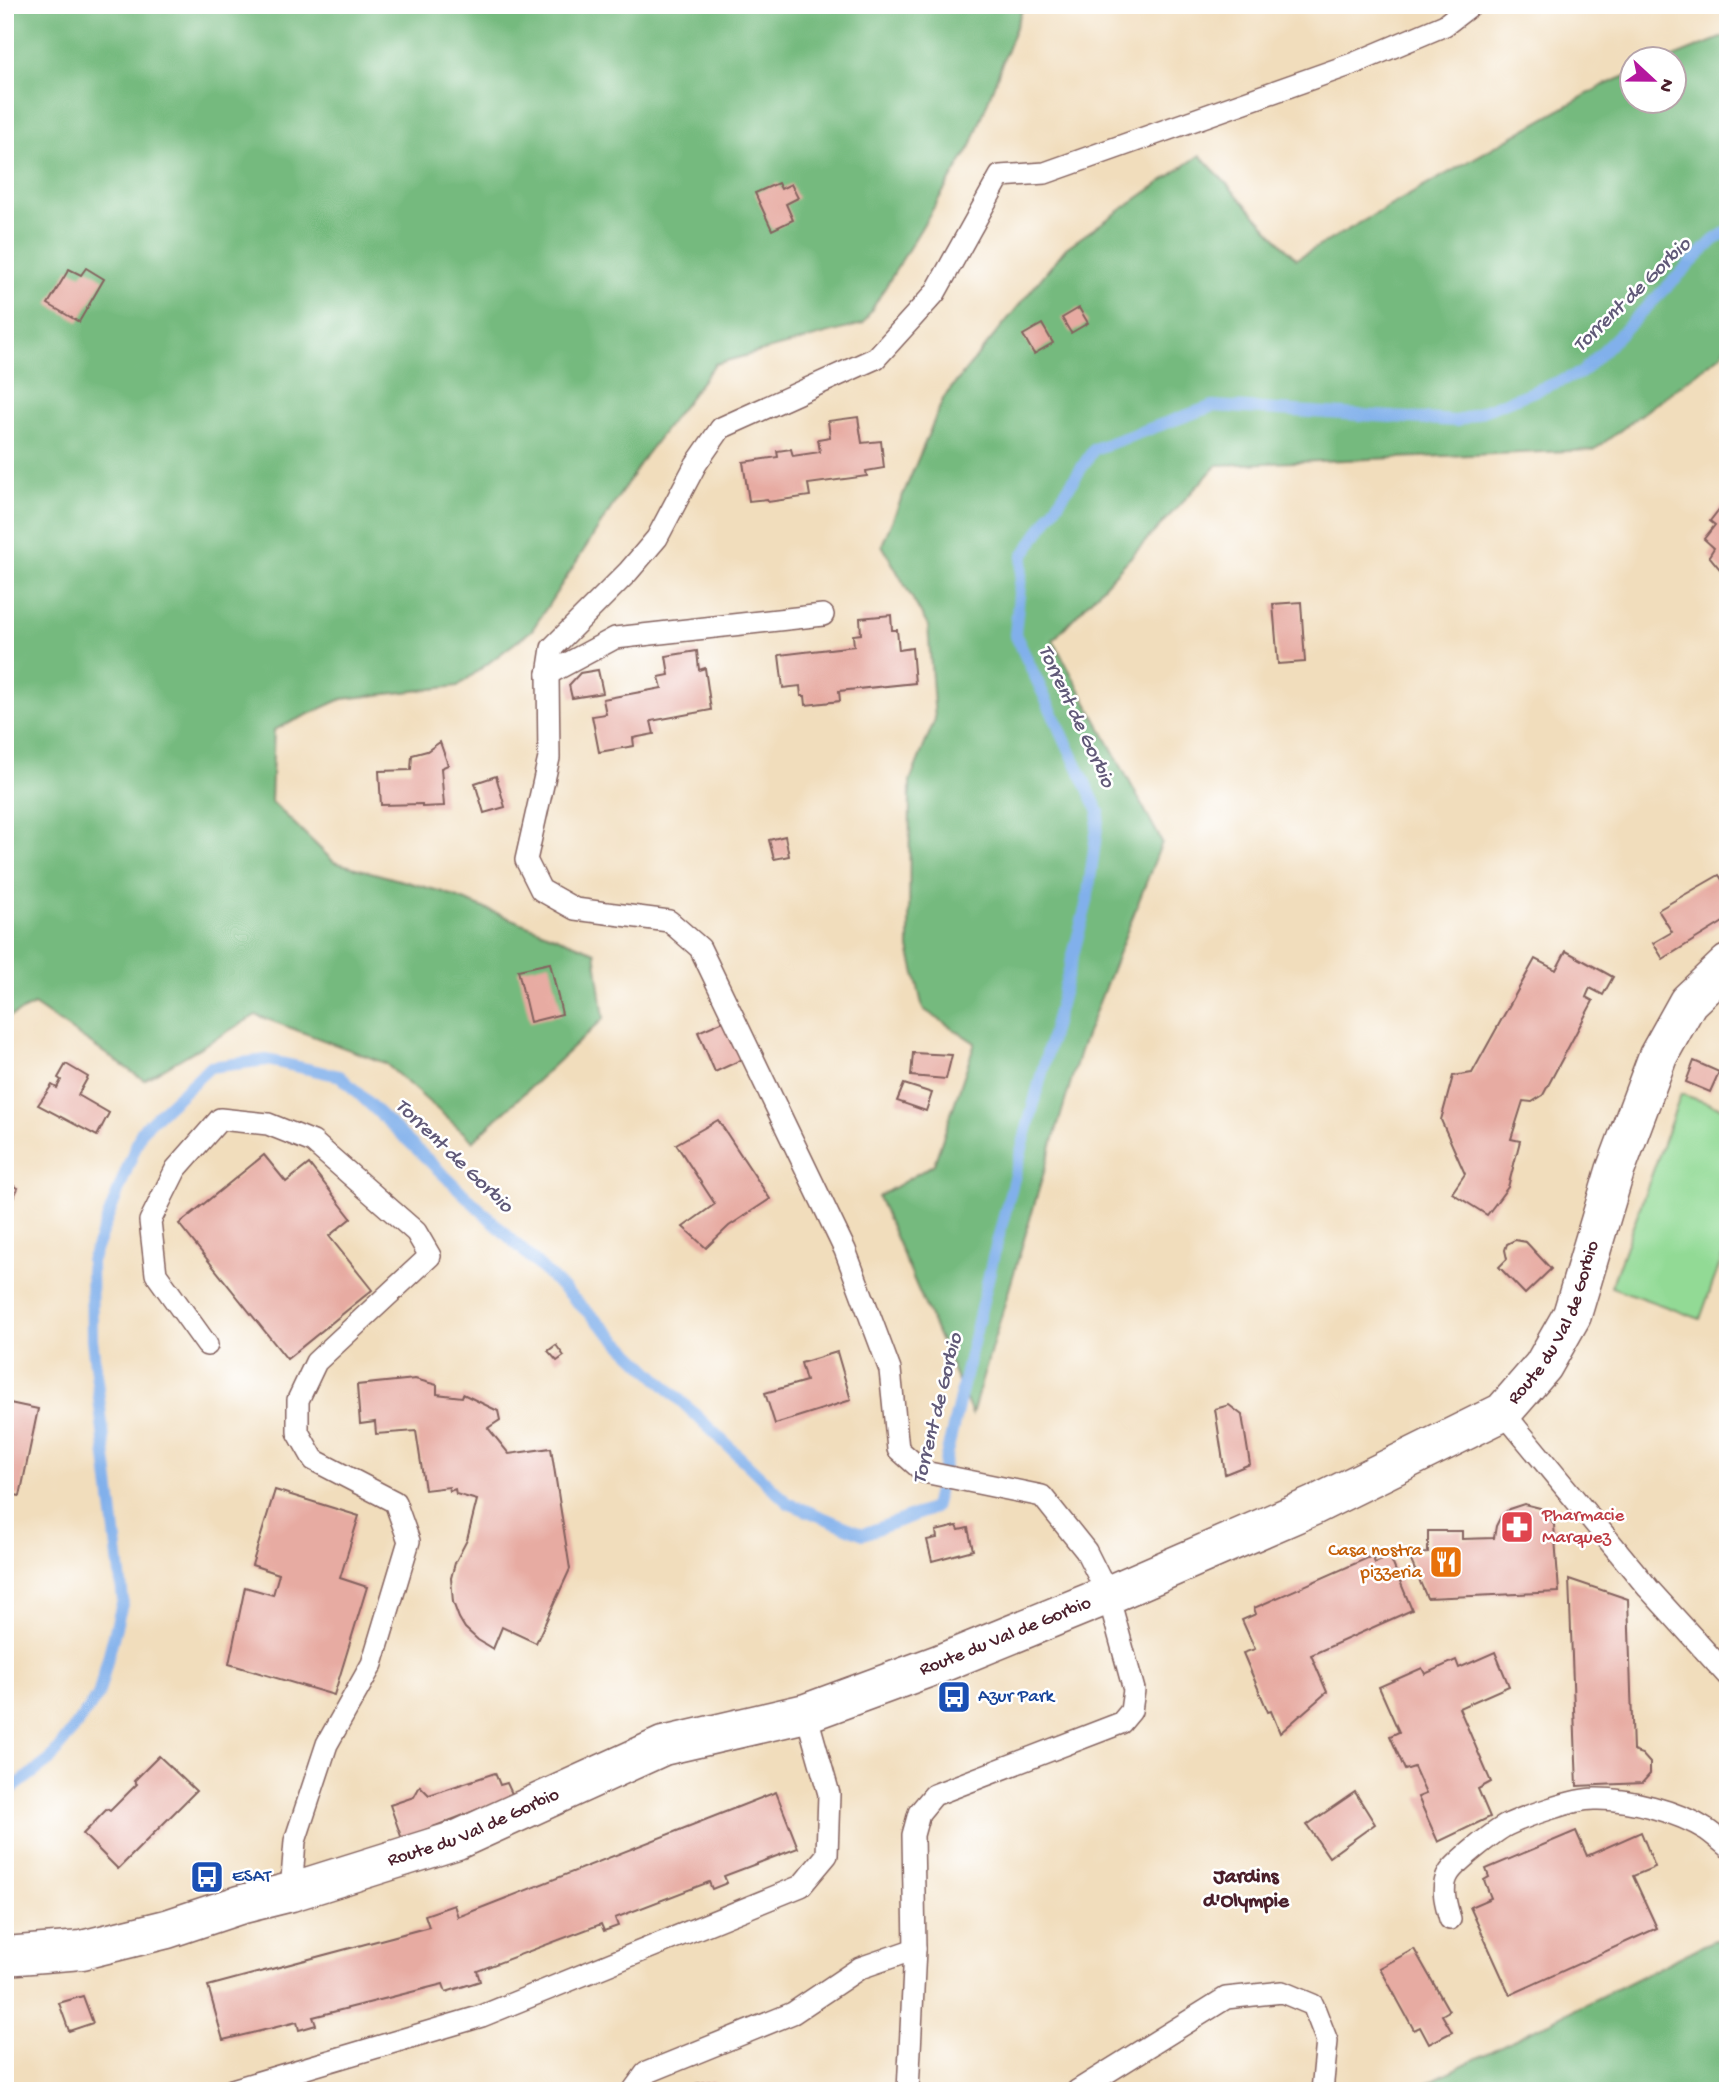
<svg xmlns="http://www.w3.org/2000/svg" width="1733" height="2096" font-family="'Gochi Hand',sans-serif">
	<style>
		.green { fill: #92da95; stroke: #6e7c60; stroke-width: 2 }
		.forest { fill: #75ba7e; stroke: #606c54; stroke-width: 2 }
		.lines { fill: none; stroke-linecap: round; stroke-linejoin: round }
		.stream { stroke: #81b0eb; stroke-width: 12 }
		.building { fill: #e7aba2 }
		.lane-casing { stroke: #84625e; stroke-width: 24 }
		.secondary-casing { stroke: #84625e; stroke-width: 41 }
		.lane { stroke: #fff; stroke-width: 21 }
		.secondary { stroke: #fff; stroke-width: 38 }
		.labels { text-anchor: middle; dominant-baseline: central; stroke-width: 5; stroke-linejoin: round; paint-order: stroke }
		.street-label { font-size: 19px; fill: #4a1f2b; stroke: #fff }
		.health-label { font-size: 19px; fill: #be3a42; stroke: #fff; text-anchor: start }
		.food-label { font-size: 19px; fill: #c56008; stroke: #fff; text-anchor: end }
		.transit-label { font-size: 19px; fill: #164399; stroke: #fff; text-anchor: start }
		.water-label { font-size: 21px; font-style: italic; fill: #605978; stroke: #fff }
		.neighbourhood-label { font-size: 21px; font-weight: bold; fill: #4a1f2b; stroke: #fff }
	</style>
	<rect width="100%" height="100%" fill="#fff"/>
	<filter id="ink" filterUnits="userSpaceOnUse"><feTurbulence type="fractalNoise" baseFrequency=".0143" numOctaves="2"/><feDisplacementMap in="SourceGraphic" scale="14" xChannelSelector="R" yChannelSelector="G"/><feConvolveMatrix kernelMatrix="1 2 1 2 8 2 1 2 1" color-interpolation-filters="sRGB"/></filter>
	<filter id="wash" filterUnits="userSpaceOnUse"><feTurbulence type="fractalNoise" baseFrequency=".00686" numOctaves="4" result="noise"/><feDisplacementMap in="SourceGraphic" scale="28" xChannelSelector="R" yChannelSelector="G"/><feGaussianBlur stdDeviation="1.57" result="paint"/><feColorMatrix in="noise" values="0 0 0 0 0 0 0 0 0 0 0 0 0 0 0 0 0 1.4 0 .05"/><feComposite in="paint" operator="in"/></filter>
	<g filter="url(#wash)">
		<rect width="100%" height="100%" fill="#f1ddbc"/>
		<!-- green -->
		<polygon class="green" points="1681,1094 1728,1110 1728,1241 1700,1319 1611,1287"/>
		<!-- forest -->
		<g class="forest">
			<polygon points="5,5 1024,5 971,146 863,324 715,364 645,456 532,630 458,686 342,699 274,730 271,801 334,862 443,892 595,952 604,1018 473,1141 385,1063 256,1015 144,1080 34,1005 5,1019"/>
			<polygon points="1728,35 1728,342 1722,354 1594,450 1217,465 1053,640 1162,842 1080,1051 972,1414 878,1197 934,1164 975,1043 923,1009 909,948 910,781 935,719 928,626 882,545 944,397 1066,248 1200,155 1296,259 1602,86 1631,74 1632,102 1674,102 1674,60 1668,59"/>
			<polygon points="1714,1940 1728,1940 1728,2091 1411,2091"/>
		</g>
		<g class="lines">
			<!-- stream -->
			<polyline class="stream" points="5,1794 50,1760 98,1696 123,1600 92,1339 91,1261 142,1130 210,1067 267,1060 340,1076 788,1503 863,1534 934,1508 993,1258 1087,902 1099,812 1015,634 1023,556 1094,449 1213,406 1457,421 1581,373 1714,240 1728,231"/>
		</g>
		<g id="blocks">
			<!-- building -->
			<g class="building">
				<polygon points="778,183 781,189 791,184 798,198 786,204 793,220 772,230 755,193"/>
				<polygon points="86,268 104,279 79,322 48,304 69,269 81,275"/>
				<polygon points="1079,308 1088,323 1071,333 1062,318"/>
				<polygon points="1042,324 1053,343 1034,354 1023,335"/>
				<polygon points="858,417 862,443 881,441 884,468 866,471 867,476 808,484 810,496 768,502 767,499 749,501 743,462 778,457 777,451 791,449 793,456 820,452 818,439 830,437 828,421"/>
				<polygon points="1724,503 1728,506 1728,579 1709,556 1714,548 1704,539 1715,525 1710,521"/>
				<polygon points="1301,602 1305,662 1278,664 1273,604"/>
				<polygon points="891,615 892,630 897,630 899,650 912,648 915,683 839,691 840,701 806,705 805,696 801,696 800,686 783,688 779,655 854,646 853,635 861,634 860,618"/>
				<polygon points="697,651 699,670 705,668 711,710 651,721 654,734 633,738 634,746 599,752 592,716 606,714 603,699 662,688 659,677 669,675 666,656"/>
				<polygon points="598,670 603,693 572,698 569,685 580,673"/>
				<polygon points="440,742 448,765 441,768 444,806 422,807 422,804 381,805 379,771 411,770 412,755 427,751"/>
				<polygon points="496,776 505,807 484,813 475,783"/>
				<polygon points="785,836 789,856 774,859 769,840"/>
				<polygon points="1719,875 1728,889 1728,919 1663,959 1653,943 1672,932 1658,910"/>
				<polygon points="1566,951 1613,977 1603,995 1590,988 1586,997 1593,1001 1543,1095 1532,1102 1523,1101 1511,1139 1520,1141 1508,1187 1487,1215 1452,1193 1465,1174 1441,1120 1453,1076 1472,1073 1535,959 1556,970"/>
				<polygon points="550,963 562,1014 530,1022 518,970"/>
				<polygon points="726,1020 743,1059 715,1072 698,1032"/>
				<polygon points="913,1053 952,1055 946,1079 911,1076"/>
				<polygon points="1694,1061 1719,1072 1710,1092 1686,1082"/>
				<polygon points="66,1064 88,1077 78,1095 109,1113 97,1136 38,1105 52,1085 57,1088 61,1080 58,1078"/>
				<polygon points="904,1084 932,1093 926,1111 897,1101"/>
				<polygon points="718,1120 770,1199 729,1226 706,1248 683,1227 715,1204 676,1144"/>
				<polygon points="264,1155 286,1182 309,1164 351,1218 329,1236 372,1290 287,1359 179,1224"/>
				<polygon points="5,1182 18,1188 11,1203 5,1201"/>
				<polygon points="1515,1240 1526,1242 1551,1269 1525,1294 1499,1267 1507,1259 1505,1250 1507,1244"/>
				<polygon points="556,1345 564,1356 557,1361 548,1351"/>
				<polygon points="837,1352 851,1400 775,1424 765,1393 806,1381 801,1363"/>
				<polygon points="415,1379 437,1385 437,1394 462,1397 463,1394 498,1411 500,1420 488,1428 509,1454 551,1448 570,1569 536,1643 502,1627 493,1649 478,1640 465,1628 459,1618 453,1602 451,1578 455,1563 467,1540 477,1500 456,1494 455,1489 450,1491 449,1487 425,1490 416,1431 376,1434 375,1422 360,1424 357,1385"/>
				<polygon points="5,1402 38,1409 20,1496 5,1493"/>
				<polygon points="1229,1405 1242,1415 1250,1464 1225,1474 1215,1409"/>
				<polygon points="275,1490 359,1516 340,1578 367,1587 334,1695 229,1664 245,1587 273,1595 279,1574 252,1565"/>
				<polygon points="1524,1504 1540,1508 1549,1515 1554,1525 1559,1592 1427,1598 1408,1554 1428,1553 1428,1531 1462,1531 1462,1539 1494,1538 1496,1526 1501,1516 1509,1509"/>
				<polygon points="957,1526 959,1530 968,1528 973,1550 932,1561 927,1540 937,1538 936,1531"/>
				<polygon points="1372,1556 1375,1563 1390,1557 1412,1610 1311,1655 1327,1692 1280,1733 1271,1711 1268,1712 1243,1653 1255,1649 1242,1620 1256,1614 1254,1608"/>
				<polygon points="1569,1579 1628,1599 1633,1751 1642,1754 1650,1763 1650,1774 1642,1783 1577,1786"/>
				<polygon points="1495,1652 1509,1686 1459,1708 1491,1782 1478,1789 1490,1817 1438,1842 1418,1797 1426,1794 1414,1767 1405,1770 1390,1736 1399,1732 1379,1687 1422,1668 1425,1674 1456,1660 1459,1668"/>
				<polygon points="159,1756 196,1791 118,1869 83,1834 107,1809 110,1811 137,1784 134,1781"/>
				<polygon points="495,1773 500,1785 507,1783 513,1796 402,1839 390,1805 414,1797 420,1786 429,1795"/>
				<polygon points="776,1792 798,1848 724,1876 727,1883 712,1889 709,1882 615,1918 618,1926 604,1931 601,1924 477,1971 480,1981 446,1992 443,1984 313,2017 316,2025 299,2030 297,2022 223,2040 208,1986 429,1927 425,1915 454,1905 458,1917"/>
				<polygon points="1355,1792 1375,1824 1329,1857 1307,1825"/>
				<polygon points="1576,1831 1587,1856 1641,1832 1655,1867 1633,1876 1657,1928 1510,1995 1470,1907 1491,1898 1484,1880 1489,1877 1486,1869"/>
				<polygon points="1414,1949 1449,2011 1442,2015 1452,2032 1429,2044 1420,2027 1414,2030 1380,1968"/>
				<polygon points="83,1996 93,2023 69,2031 59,2003"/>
				<polygon points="714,2081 716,2091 663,2091 663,2089"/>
			</g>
		</g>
	</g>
	<g filter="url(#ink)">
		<use href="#blocks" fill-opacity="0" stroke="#84625e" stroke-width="2"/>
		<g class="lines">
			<defs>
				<g id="lane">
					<polyline points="548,674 615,638 823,615"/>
					<polyline points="207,1345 156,1274 150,1221 176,1169 220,1119 268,1124 313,1142 416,1232 430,1256 316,1362 298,1400 298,1432 314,1460 395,1502 409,1541 372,1664 327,1744 295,1841 291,1892"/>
					<polyline points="1503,1412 1648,1588 1728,1676"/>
					<path d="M1450,1919C1446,1904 1440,1887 1449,1873C1456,1862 1495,1831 1507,1825C1526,1816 1574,1799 1594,1799C1628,1798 1679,1812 1707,1830C1714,1835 1721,1841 1728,1847"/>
					<polyline points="232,2090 482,2016 801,1886 827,1855 829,1794 806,1713"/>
					<polyline points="633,2091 646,2073 793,2013 860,1968 915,1949"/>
					<polyline points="908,2091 915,1949 913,1835 919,1813 934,1795 1121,1723 1131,1711 1134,1690 1108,1595 1086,1551 1042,1496 924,1472 898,1449 890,1370 845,1250 700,948 669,921 575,909 541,890 526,860 549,758 548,674 552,648 628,572 657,538 696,464 721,428 876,358 935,293 1000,176 1045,173 1355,63 1445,25 1471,5"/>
					<polyline points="1077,2091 1226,1998 1282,1992 1313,2005 1327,2041 1322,2091"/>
				</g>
				<g id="secondary">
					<path id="s1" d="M5,1956L82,1950L167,1929L239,1905L291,1892L457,1840L663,1746L806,1713L939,1664L1108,1595L1313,1506L1503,1412L1543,1366L1572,1315L1615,1171L1658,1056L1688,1002L1728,964"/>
				</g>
			</defs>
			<!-- lane casing -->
			<use href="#lane" class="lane-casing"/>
			<!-- secondary casing -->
			<use href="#secondary" class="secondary-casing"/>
			<!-- lane -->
			<use href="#lane" class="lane"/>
			<!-- secondary -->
			<use href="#secondary" class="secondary"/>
		</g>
	</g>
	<!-- icons -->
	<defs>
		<symbol id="pharmacy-square" viewBox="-11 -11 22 22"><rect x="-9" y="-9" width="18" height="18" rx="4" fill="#e0444e" stroke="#fff"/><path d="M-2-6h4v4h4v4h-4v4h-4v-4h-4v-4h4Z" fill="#fff"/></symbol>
		<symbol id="restaurant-square" viewBox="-11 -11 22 22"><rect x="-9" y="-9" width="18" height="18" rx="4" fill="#e8710a" stroke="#fff"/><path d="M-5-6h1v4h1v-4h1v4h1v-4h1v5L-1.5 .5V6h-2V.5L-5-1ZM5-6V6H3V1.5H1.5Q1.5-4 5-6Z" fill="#fff"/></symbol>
		<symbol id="bus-square" viewBox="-11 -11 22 22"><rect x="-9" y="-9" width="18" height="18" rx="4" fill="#1a4fb4" stroke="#fff"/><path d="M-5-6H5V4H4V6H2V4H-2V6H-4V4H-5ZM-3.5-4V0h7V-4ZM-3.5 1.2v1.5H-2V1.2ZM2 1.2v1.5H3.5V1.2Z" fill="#fff"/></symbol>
	</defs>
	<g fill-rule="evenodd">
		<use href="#pharmacy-square" x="1498" y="1508" width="38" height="38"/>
		<use href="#restaurant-square" x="1427" y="1543" width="38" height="38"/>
		<use href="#bus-square" x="935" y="1678" width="38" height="38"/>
		<use href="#bus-square" x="188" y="1858" width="38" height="38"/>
	</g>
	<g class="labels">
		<!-- street labels -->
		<g class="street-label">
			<text stroke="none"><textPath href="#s1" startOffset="1706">Route du Val de Gorbio</textPath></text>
			<text stroke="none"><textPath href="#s1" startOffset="1055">Route du Val de Gorbio</textPath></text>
			<text stroke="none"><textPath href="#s1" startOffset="488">Route du Val de Gorbio</textPath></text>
		</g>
		<!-- health labels -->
		<g class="health-label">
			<text x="1542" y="1516">Pharmacie<tspan x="1542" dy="22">Marquez</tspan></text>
		</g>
		<!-- food labels -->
		<g class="food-label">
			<text x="1422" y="1551">Casa nostra<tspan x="1422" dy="22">pizzeria</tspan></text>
		</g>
		<!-- transit labels -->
		<g class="transit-label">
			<text x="978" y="1697">Azur Park</text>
			<text x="232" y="1877">ESAT</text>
		</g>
		<!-- water labels -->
		<g class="water-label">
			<text transform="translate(1633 296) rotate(-44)">Torrent de Gorbio</text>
			<text transform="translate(1075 717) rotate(65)">Torrent de Gorbio</text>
			<text transform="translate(453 1157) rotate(44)">Torrent de Gorbio</text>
			<text transform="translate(939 1409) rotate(-76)">Torrent de Gorbio</text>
		</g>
		<!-- neighbourhood labels -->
		<g class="neighbourhood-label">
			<text x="1246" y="1878">Jardins<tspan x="1246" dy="24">d'Olympie</tspan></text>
		</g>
	</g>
	<!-- margin -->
	<rect width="1733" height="2096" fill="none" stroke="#fff" stroke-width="28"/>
	<!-- north arrow -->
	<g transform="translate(1653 80) rotate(112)"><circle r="33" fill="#ffffff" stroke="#b7a5aa" stroke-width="2"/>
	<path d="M0-5L12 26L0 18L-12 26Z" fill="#b5179e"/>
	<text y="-10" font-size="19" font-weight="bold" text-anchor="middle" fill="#4a1f2b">N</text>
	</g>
</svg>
